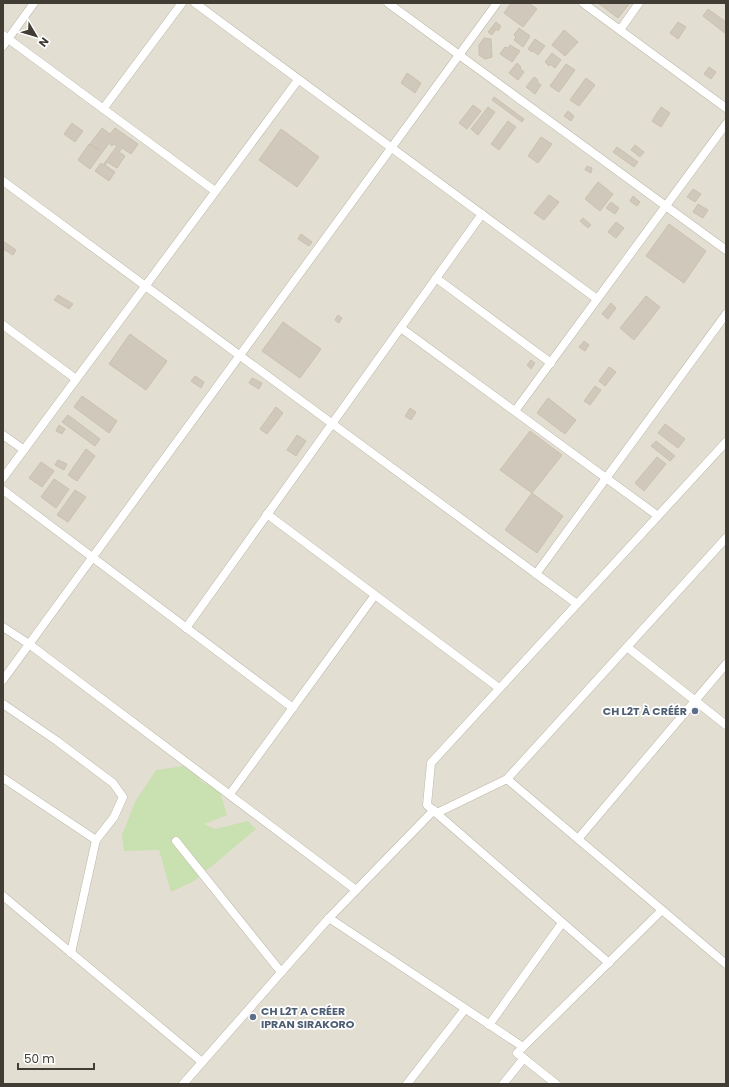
<svg xmlns="http://www.w3.org/2000/svg" width="729" height="1087" font-family="Poppins,sans-serif">
	<style>
		.residential { fill: #e3ded2 }
		.green { fill: #c9e0b0 }
		.building { fill: #d0c8ba; stroke: #cac0ae }
		.lines { fill: none; stroke-linecap: round; stroke-linejoin: round }
		.minor-casing { stroke: #bdb7aa; stroke-width: 9 }
		.minor { stroke: #fff; stroke-width: 8 }
		.service-dot { fill: #5c6f8a; stroke: #fff; stroke-width: 1.5 }
		.labels { text-anchor: middle; dominant-baseline: central; stroke-width: 3.5; stroke-linejoin: round; paint-order: stroke }
		.service-label { font-size: 11px; font-weight: bold; fill: #4e5e75; stroke: #fff; text-anchor: end }
	</style>
	<rect width="100%" height="100%" fill="#f0ece4"/>
	<!-- residential -->
	<rect class="residential" x="3" y="3" width="723" height="1081"/>
	<!-- green -->
	<polygon class="green" points="191,765 202,782 219,789 227,815 204,824 215,829 248,821 256,829 194,881 171,892 159,850 124,851 122,835 135,802 156,770"/>
	<!-- building -->
	<g class="building">
		<polygon points="511,3 529,3 537,9 523,27 504,13"/>
		<polygon points="598,3 630,3 618,18"/>
		<polygon points="708,9 726,22 726,34 703,16"/>
		<polygon points="496,22 501,26 498,31 496,29 492,35 488,32"/>
		<polygon points="678,22 686,27 678,39 670,33"/>
		<polygon points="519,28 530,36 523,47 514,40 516,37 514,35"/>
		<polygon points="564,30 578,42 565,56 552,45"/>
		<polygon points="484,38 491,39 492,57 485,59 479,55 479,45"/>
		<polygon points="535,39 545,46 538,55 533,51 532,52 528,49"/>
		<polygon points="510,45 520,51 512,62 500,54 505,47 508,48"/>
		<polygon points="552,53 561,60 555,68 550,64 549,66 545,62"/>
		<polygon points="517,63 521,67 520,68 524,72 518,80 509,73"/>
		<polygon points="566,64 575,70 559,92 550,86"/>
		<polygon points="709,67 716,72 711,79 704,74"/>
		<polygon points="407,73 421,83 415,93 401,83"/>
		<polygon points="534,77 538,80 537,82 541,85 535,94 526,87"/>
		<polygon points="586,78 595,85 579,106 570,100"/>
		<polygon points="494,97 524,119 522,122 492,100"/>
		<polygon points="473,105 481,111 467,129 459,123"/>
		<polygon points="488,107 495,112 478,135 471,129"/>
		<polygon points="661,107 670,113 661,127 652,121"/>
		<polygon points="568,111 574,116 571,121 564,116"/>
		<polygon points="508,121 516,127 499,150 491,144"/>
		<polygon points="72,123 83,131 75,142 64,134"/>
		<polygon points="102,128 110,134 115,128 138,144 131,154 122,148 119,152 125,156 117,168 107,162 105,165 115,172 109,181 95,171 101,163 103,165 117,146 114,144 112,146 109,143 90,169 78,160 89,144 99,150 90,144"/>
		<polygon points="281,129 319,157 297,187 259,160"/>
		<polygon points="541,137 552,144 538,163 528,156"/>
		<polygon points="635,145 644,152 640,157 631,150"/>
		<polygon points="617,147 638,162 634,167 613,152"/>
		<polygon points="587,166 592,168 591,173 585,170"/>
		<polygon points="598,182 613,194 600,211 585,199"/>
		<polygon points="693,189 701,194 695,202 687,197"/>
		<polygon points="549,195 559,202 544,220 534,213"/>
		<polygon points="633,196 640,202 637,206 630,201"/>
		<polygon points="611,202 619,208 615,214 606,208"/>
		<polygon points="698,204 708,210 703,218 693,212"/>
		<polygon points="583,218 591,225 588,228 580,221"/>
		<polygon points="616,222 624,228 616,238 608,232"/>
		<polygon points="669,224 706,251 684,283 646,256"/>
		<polygon points="301,234 312,242 309,246 298,239"/>
		<polygon points="3,241 16,250 13,255 3,249"/>
		<polygon points="58,295 73,304 69,309 54,300"/>
		<polygon points="646,296 660,307 634,340 620,328"/>
		<polygon points="611,303 616,308 608,319 602,314"/>
		<polygon points="338,315 342,318 339,323 335,320"/>
		<polygon points="283,322 321,349 300,378 262,351"/>
		<polygon points="130,334 167,361 146,390 109,364"/>
		<polygon points="584,341 589,345 585,351 579,347"/>
		<polygon points="531,360 535,363 531,369 527,365"/>
		<polygon points="609,367 616,372 605,386 599,381"/>
		<polygon points="195,376 204,382 201,388 191,381"/>
		<polygon points="252,378 262,383 259,389 249,383"/>
		<polygon points="595,386 601,390 590,405 584,401"/>
		<polygon points="82,396 117,421 109,433 74,407"/>
		<polygon points="548,398 576,420 565,434 537,413"/>
		<polygon points="276,407 283,413 267,434 260,429"/>
		<polygon points="410,408 416,412 411,420 405,416"/>
		<polygon points="68,415 100,439 95,446 62,422"/>
		<polygon points="665,424 685,439 678,448 658,433"/>
		<polygon points="59,425 65,429 62,434 56,431"/>
		<polygon points="530,431 562,455 532,493 500,470"/>
		<polygon points="297,435 306,441 296,456 287,450"/>
		<polygon points="656,441 675,456 670,461 651,446"/>
		<polygon points="86,449 95,456 77,481 68,475"/>
		<polygon points="657,457 666,464 644,491 635,483"/>
		<polygon points="58,460 67,464 64,470 55,465"/>
		<polygon points="41,462 54,471 42,487 29,478"/>
		<polygon points="54,479 69,489 56,508 41,497"/>
		<polygon points="75,490 86,497 68,522 57,515"/>
		<polygon points="532,493 563,516 537,553 505,530"/>
	</g>
	<g class="lines">
		<defs>
			<g id="minor">
				<polyline points="195,3 597,299"/>
				<polyline points="388,3 726,250"/>
				<polyline points="583,3 726,108"/>
				<polyline points="620,30 639,3"/>
				<polyline points="3,35 215,191"/>
				<polyline points="3,46 34,3"/>
				<polyline points="103,109 182,3"/>
				<polyline points="3,181 577,604"/>
				<polyline points="436,278 551,363"/>
				<polyline points="3,325 76,379"/>
				<polyline points="401,328 658,516"/>
				<polyline points="515,411 726,124"/>
				<polyline points="3,435 24,450"/>
				<polyline points="3,478 298,80"/>
				<polyline points="3,490 293,708"/>
				<polyline points="267,514 499,688"/>
				<polyline points="536,574 726,314"/>
				<polyline points="3,627 29,644 356,890"/>
				<polyline points="186,628 482,214"/>
				<polyline points="627,647 726,725"/>
				<polyline points="3,680 497,3"/>
				<polyline points="3,704 57,741 113,783 123,797 114,817 96,840 71,953"/>
				<polyline points="3,778 96,840"/>
				<polyline points="507,779 726,964"/>
				<polyline points="230,794 375,595"/>
				<polyline points="437,813 507,779 726,538"/>
				<polyline points="578,839 726,664"/>
				<polyline points="176,841 281,972"/>
				<polyline points="3,896 202,1062"/>
				<polyline points="329,918 523,1047"/>
				<polyline points="609,963 427,805 431,763 726,442"/>
				<polyline points="489,1025 562,923"/>
				<polyline points="183,1084 329,918 434,810"/>
				<polyline points="407,1084 465,1009"/>
				<polyline points="503,1084 524,1058"/>
				<polyline points="556,1084 517,1053 662,910"/>
			</g>
		</defs>
		<!-- minor casing -->
		<use href="#minor" class="minor-casing"/>
		<!-- minor -->
		<use href="#minor" class="minor"/>
	</g>
	<!-- markers -->
	<g class="service-dot">
		<circle cx="695" cy="711" r="4"/>
		<circle cx="253" cy="1017" r="4"/>
	</g>
	<g class="labels">
		<!-- service labels -->
		<g class="service-label">
			<text x="687" y="711">CH L2T À CRÉÉR</text>
			<text x="261" y="1011" text-anchor="start">CH L2T A CRÉER<tspan x="261" dy="13">IPRAN SIRAKORO</tspan></text>
		</g>
	</g>
	<!-- border -->
	<rect width="729" height="1087" fill="none" stroke="#413c34" stroke-width="8"/>
	<!-- north arrow -->
	<g transform="translate(36 36) rotate(128)" stroke="#ffffff" stroke-width="3" paint-order="stroke">
	<path d="M0-3L7 15L0 10L-7 15Z" fill="#413c34"/>
	<text y="-6" font-size="11" font-weight="bold" text-anchor="middle" fill="#413c34">N</text>
	</g>
	<!-- scale -->
	<path d="M18 1063v6h76v-6" fill="none" stroke="#413c34" stroke-width="2"/>
	<text x="24" y="1063" font-size="12" fill="#413c34" stroke="#ffffff" stroke-width="3" paint-order="stroke">50 m</text>
</svg>
